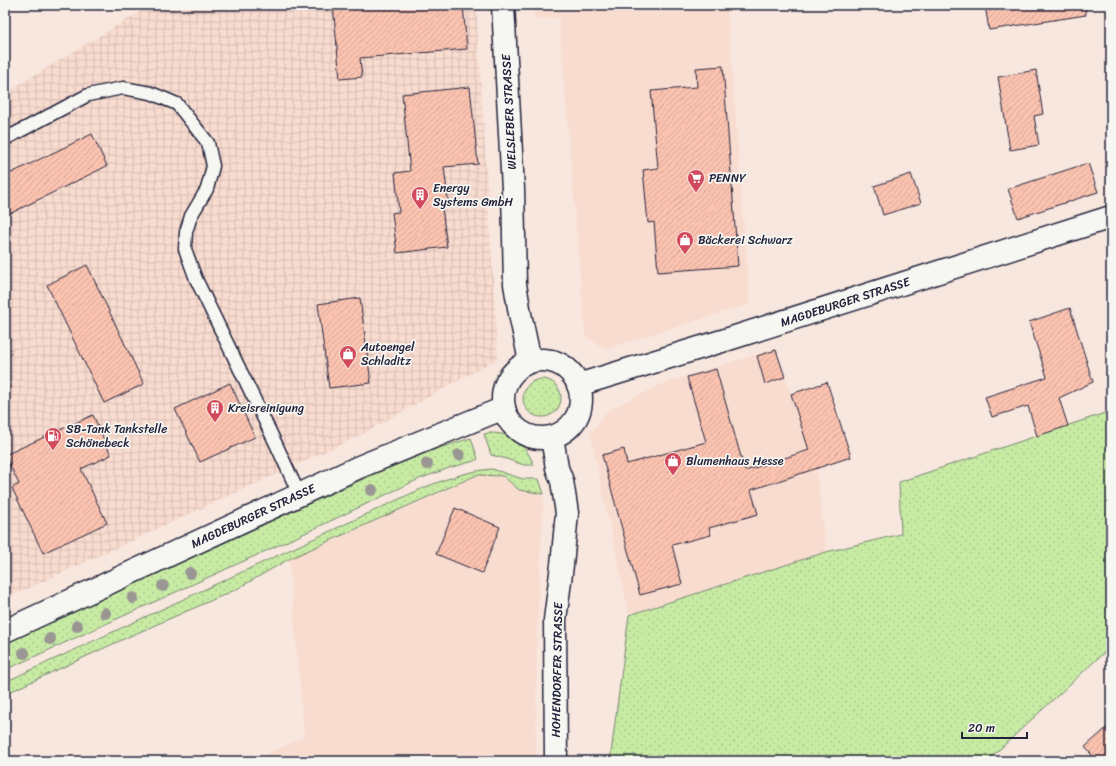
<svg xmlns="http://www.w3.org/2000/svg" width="1116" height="766" font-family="Sriracha,sans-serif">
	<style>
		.built { fill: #f9dcd0 }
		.industrial { fill: url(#industrial-grid) }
		.grass { fill: url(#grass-dots); stroke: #758670 }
		.building { fill: url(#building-hatch); stroke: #22223b }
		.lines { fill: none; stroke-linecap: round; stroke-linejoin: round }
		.lane-casing { stroke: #22223b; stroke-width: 15 }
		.street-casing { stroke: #22223b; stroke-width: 25 }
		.secondary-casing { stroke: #22223b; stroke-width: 25 }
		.lane { stroke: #f6f6f2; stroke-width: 12 }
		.street { stroke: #f6f6f2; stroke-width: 22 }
		.secondary { stroke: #f6f6f2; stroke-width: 22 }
		.tree { fill: #999693 }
		.labels { text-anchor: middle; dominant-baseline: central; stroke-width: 3.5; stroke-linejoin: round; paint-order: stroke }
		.street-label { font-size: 12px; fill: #22223b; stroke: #f6f6f2 }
		.poi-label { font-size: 12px; fill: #22223b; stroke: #f6f6f2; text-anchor: start }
	</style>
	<defs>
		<pattern id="industrial-grid" width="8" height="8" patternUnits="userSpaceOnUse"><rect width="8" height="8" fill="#f9dcd0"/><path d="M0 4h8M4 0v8" fill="none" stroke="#d5bcb4"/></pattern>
		<pattern id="grass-dots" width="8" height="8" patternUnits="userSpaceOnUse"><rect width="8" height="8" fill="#c8eba4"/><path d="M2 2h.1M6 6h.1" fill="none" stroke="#acc98e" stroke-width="1.8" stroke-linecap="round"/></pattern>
		<pattern id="building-hatch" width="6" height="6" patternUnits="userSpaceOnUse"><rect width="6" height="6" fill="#fbc3b0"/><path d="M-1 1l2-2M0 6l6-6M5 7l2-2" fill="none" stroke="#d7a798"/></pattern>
	</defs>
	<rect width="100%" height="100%" fill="#f8e7de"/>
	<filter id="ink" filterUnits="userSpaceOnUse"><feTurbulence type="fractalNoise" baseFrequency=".025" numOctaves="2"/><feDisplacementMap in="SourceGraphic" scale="8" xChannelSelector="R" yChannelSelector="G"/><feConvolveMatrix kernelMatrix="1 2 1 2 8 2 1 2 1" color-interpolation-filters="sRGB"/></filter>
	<g filter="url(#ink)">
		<!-- built -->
		<g class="built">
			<polygon points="534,5 727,5 750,304 605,349 585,336 559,18 534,19"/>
			<polygon points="776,348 817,473 826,552 629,615 590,433 608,410 662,384"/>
			<polygon points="477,475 503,476 519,490 544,494 537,632 536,761 251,761 304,737 289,559"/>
		</g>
		<!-- industrial -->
		<polygon class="industrial" points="151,5 476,5 498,358 359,436 5,599 5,93"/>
		<!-- grass -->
		<g class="grass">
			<circle cx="542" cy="398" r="19"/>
			<polygon points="1111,411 1111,646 987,761 610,761 629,615 826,552 901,534 899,482"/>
			<path d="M489,433C515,433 524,443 534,465H524L503,458L491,455L484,434Z"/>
			<polygon points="471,438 478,459 474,461 449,468 419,479 303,534 5,670 5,643 372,475 436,449"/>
			<path d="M492,469L523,479H539L544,494L519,490L503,476L477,475L289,559L235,590L128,637L5,694V682L423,488C446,479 467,471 492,469Z"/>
		</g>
		<!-- building -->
		<g class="building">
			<polygon points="333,5 463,5 467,49 360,58 362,77 340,79"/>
			<polygon points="985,5 1085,5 1086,15 989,30"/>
			<polygon points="723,66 738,266 658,272 654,222 648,223 643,170 658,168 651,91 697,87 696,68"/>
			<polygon points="1036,70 1043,114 1034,116 1039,145 1010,150 998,77"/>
			<polygon points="470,87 478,164 444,167 449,207 442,208 447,247 397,253 392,213 399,212 395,173 410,171 402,94"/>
			<polygon points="92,134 107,166 5,216 5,176"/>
			<polygon points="1088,163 1098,192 1018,218 1008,189"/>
			<polygon points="911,174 921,203 883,215 874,186"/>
			<polygon points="87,265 144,384 104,403 47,285"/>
			<polygon points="360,298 371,383 329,388 318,304"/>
			<polygon points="1070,308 1093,382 1059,398 1068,426 1037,436 1028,406 992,417 985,397 1047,377 1029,322"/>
			<polygon points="776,350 785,377 765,384 757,356"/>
			<polygon points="716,369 745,471 809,450 791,394 827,382 851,457 751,490 758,514 709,528 711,535 672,545 682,584 640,595 602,455 624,449 627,464 706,442 687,377"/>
			<polygon points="230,383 255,437 200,462 175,409"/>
			<polygon points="93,415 111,455 81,469 107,523 43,553 12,488 19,484 5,455"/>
			<polygon points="455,508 500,527 482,573 436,554"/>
			<polygon points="1111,724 1111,761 1097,761 1085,747"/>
		</g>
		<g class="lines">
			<defs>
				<polyline id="lane" points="5,139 88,95 123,88 151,93 177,104 208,143 213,166 207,189 191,216 186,232 185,249 196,279 276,444 299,494"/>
				<polyline id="street" points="552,437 557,468 562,481 567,513 562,565 555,620 556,761"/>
				<g id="secondary">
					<polyline points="503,5 513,189 515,284 520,314 530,361"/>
					<circle cx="542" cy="399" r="39"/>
					<polyline points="578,385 735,337 1111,217"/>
					<polyline points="5,631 359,467 504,408"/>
				</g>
			</defs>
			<!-- lane casing -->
			<use href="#lane" class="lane-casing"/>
			<!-- street casing -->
			<use href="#street" class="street-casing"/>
			<!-- secondary casing -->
			<use href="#secondary" class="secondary-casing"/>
			<!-- lane -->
			<use href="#lane" class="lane"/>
			<!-- street -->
			<use href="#street" class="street"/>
			<!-- secondary -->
			<use href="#secondary" class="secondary"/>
		</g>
		<!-- trees -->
		<g class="tree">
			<circle cx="459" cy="455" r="6"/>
			<circle cx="427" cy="464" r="6"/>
			<circle cx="372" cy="490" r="6"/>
			<circle cx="190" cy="573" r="6"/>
			<circle cx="163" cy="586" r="6"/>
			<circle cx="133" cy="598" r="6"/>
			<circle cx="105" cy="613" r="6"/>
			<circle cx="77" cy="626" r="6"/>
			<circle cx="50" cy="639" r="6"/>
			<circle cx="24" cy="653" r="6"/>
		</g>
	</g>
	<!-- icons -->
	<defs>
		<symbol id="supermarket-pin" viewBox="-11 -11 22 30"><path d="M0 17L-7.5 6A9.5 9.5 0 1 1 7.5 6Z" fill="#d1495b" stroke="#f6f6f2"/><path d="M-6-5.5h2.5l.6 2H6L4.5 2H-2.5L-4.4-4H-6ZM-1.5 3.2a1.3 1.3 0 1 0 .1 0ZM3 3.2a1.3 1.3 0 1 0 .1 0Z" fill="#fff"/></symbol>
		<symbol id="building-pin" viewBox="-11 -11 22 30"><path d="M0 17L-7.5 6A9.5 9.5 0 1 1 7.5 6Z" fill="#d1495b" stroke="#f6f6f2"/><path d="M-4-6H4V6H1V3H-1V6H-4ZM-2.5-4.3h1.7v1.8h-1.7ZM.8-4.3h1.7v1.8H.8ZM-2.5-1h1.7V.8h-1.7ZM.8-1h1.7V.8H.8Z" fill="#fff"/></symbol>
		<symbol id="shop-pin" viewBox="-11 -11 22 30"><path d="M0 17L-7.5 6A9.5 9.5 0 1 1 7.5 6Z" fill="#d1495b" stroke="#f6f6f2"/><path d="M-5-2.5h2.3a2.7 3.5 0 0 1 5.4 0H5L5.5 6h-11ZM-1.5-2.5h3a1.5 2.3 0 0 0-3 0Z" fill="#fff"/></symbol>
		<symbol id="fuel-pin" viewBox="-11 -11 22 30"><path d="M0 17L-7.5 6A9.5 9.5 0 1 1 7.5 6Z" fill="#d1495b" stroke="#f6f6f2"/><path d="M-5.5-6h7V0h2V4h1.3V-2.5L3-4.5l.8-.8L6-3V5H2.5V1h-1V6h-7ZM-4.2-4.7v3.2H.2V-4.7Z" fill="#fff"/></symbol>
	</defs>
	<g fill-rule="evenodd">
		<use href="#supermarket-pin" x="686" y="168" width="20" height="27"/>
		<use href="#building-pin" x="410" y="185" width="20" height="27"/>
		<use href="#shop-pin" x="675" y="230" width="20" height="27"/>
		<use href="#shop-pin" x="338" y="344" width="20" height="27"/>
		<use href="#building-pin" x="205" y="398" width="20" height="27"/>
		<use href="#fuel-pin" x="43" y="426" width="20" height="27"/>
		<use href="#shop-pin" x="663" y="451" width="20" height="27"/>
	</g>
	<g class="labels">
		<!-- street labels -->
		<g class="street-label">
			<text transform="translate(509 112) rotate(-93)">WELSLEBER STRASSE</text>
			<text transform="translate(845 302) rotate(-18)">MAGDEBURGER STRASSE</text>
			<text transform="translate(253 516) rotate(-25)">MAGDEBURGER STRASSE</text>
			<text transform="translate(557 670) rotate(-89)">HOHENDORFER STRASSE</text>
		</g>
		<!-- poi labels -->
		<g class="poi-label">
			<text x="709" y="178">PENNY</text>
			<text x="433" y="188">Energy<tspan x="433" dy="14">Systems GmbH</tspan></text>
			<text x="698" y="240">Bäckerei Schwarz</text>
			<text x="361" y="347">Autoengel<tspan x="361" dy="14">Schladitz</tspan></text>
			<text x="228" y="408">Kreisreinigung</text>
			<text x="66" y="429">SB-Tank Tankstelle<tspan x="66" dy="14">Schönebeck</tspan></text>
			<text x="686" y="461">Blumenhaus Hesse</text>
		</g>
	</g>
	<!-- margin -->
	<rect width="1116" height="766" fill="none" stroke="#f6f6f2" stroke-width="20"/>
	<rect x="10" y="10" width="1096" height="746" fill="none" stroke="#22223b" stroke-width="1.5" filter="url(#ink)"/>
	<!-- scale -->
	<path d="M962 732v6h65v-6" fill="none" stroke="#22223b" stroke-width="2"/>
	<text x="968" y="732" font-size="12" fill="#22223b" stroke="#f6f6f2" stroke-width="3" paint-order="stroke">20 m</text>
</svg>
